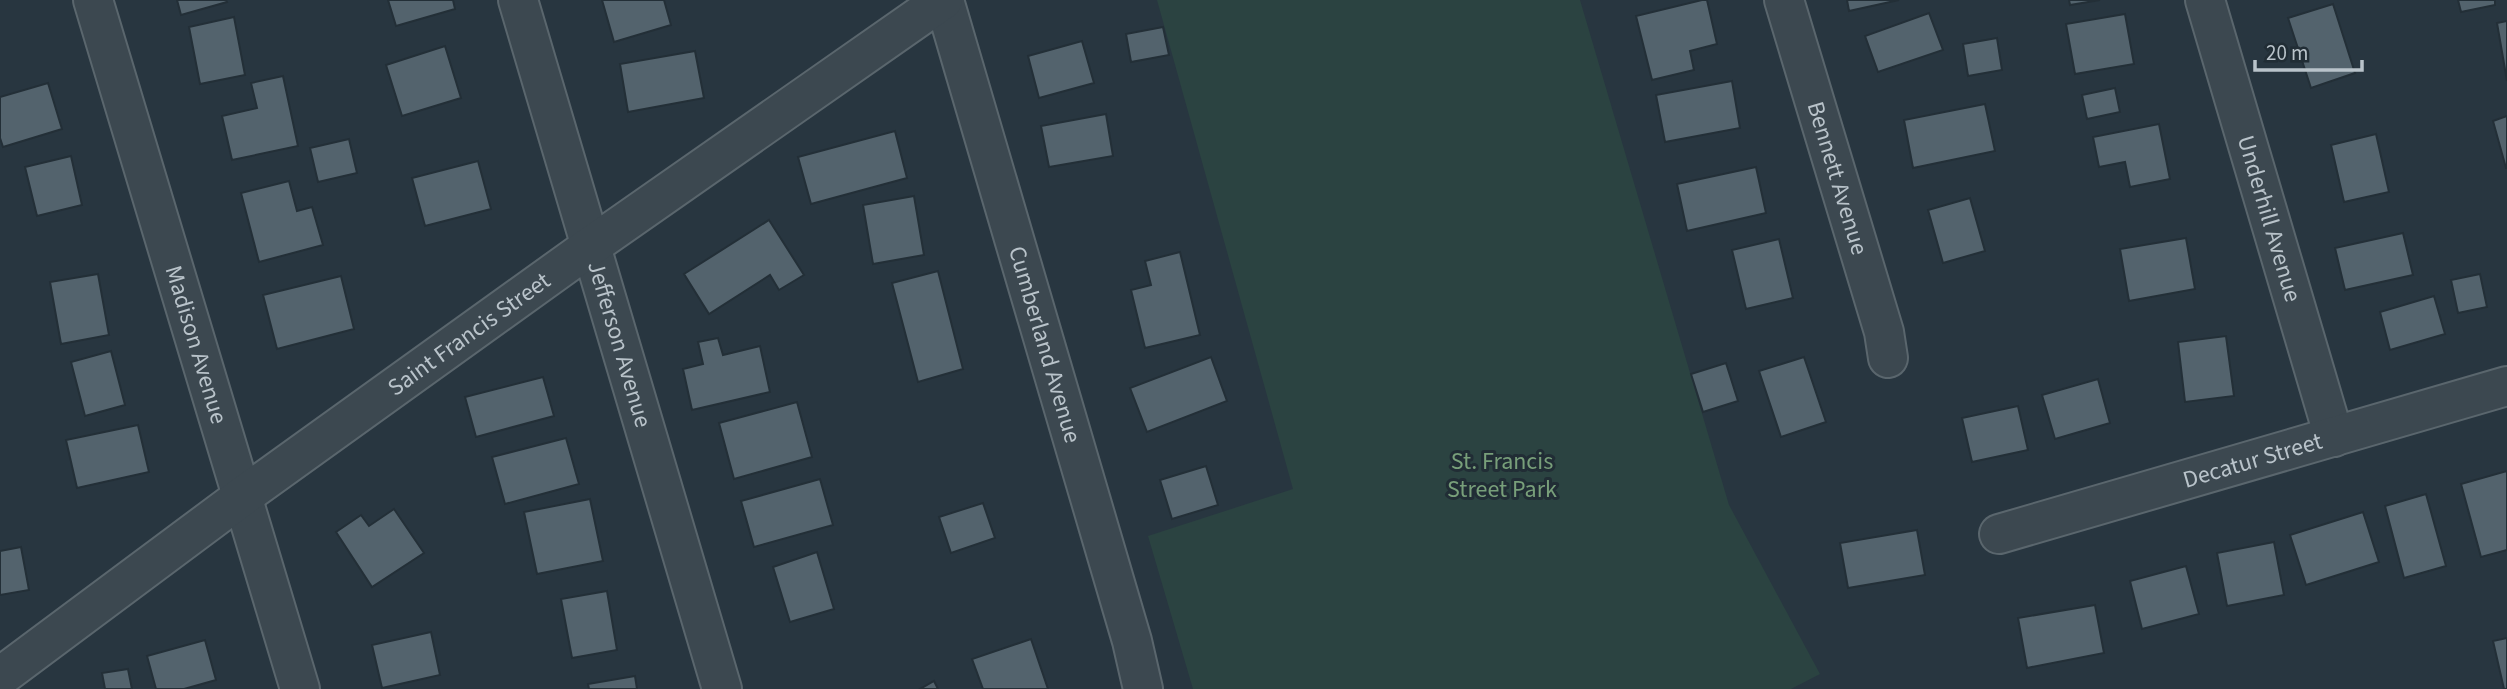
<svg xmlns="http://www.w3.org/2000/svg" width="2507" height="689" font-family="'Source Sans 3',sans-serif">
	<style>
		.green { fill: #2b4341 }
		.building { fill: #53636d; stroke: #232f37; stroke-width: 2 }
		.lines { fill: none; stroke-linecap: round; stroke-linejoin: round }
		.street-casing { stroke: #5a666d; stroke-width: 42 }
		.street { stroke: #3c4850; stroke-width: 38 }
		.labels { text-anchor: middle; dominant-baseline: central; stroke-width: 6; stroke-linejoin: round; paint-order: stroke }
		.street-label { font-size: 24px; fill: #b9c3ca; stroke: #212d35 }
		.park-label { font-size: 24px; fill: #789f7a; stroke: #212d35 }
	</style>
	<rect width="100%" height="100%" fill="#283640"/>
	<!-- green -->
	<polygon class="green" points="1157,0 1580,0 1729,505 1820,674 1791,689 1193,689 1148,536 1293,489"/>
	<!-- building -->
	<g class="building">
		<polygon points="177,0 226,0 227,2 181,15"/>
		<polygon points="388,0 453,0 455,9 396,26"/>
		<polygon points="602,0 664,0 671,25 614,42"/>
		<polygon points="1702,0 1707,0 1717,44 1690,51 1694,70 1652,80 1636,16"/>
		<polygon points="1847,0 1899,0 1849,11"/>
		<polygon points="2069,0 2100,0 2070,5"/>
		<polygon points="2458,0 2495,0 2495,5 2461,12"/>
		<polygon points="2333,4 2355,73 2311,88 2288,18"/>
		<polygon points="1929,13 1943,50 1878,72 1865,36"/>
		<polygon points="2125,14 2134,64 2075,74 2066,24"/>
		<polygon points="234,17 245,75 200,84 189,27"/>
		<polygon points="2507,21 2507,81 2497,23"/>
		<polygon points="1163,27 1169,55 1131,62 1126,34"/>
		<polygon points="1997,38 2002,70 1968,76 1963,44"/>
		<polygon points="1082,41 1094,83 1039,98 1028,56"/>
		<polygon points="445,46 461,98 402,116 386,65"/>
		<polygon points="695,51 704,98 628,112 620,64"/>
		<polygon points="283,76 298,146 232,160 222,116 257,108 251,83"/>
		<polygon points="1732,81 1740,128 1665,142 1656,95"/>
		<polygon points="48,83 62,129 3,147 0,138 0,97"/>
		<polygon points="2115,88 2120,112 2087,119 2082,95"/>
		<polygon points="1985,104 1995,151 1913,168 1904,120"/>
		<polygon points="1106,114 1113,156 1049,167 1041,126"/>
		<polygon points="2507,116 2507,168 2506,168 2493,121"/>
		<polygon points="2159,124 2170,179 2130,187 2125,162 2099,167 2093,137"/>
		<polygon points="895,131 907,178 811,204 798,157"/>
		<polygon points="2376,134 2389,192 2344,202 2331,145"/>
		<polygon points="349,139 357,173 318,182 310,148"/>
		<polygon points="71,156 82,205 37,216 25,167"/>
		<polygon points="478,161 491,209 425,226 412,178"/>
		<polygon points="1756,167 1766,213 1687,231 1677,184"/>
		<polygon points="289,181 297,211 312,207 323,245 259,262 241,193"/>
		<polygon points="914,196 924,255 873,264 863,205"/>
		<polygon points="1970,198 1985,251 1943,263 1928,210"/>
		<polygon points="769,220 804,275 779,290 770,275 709,314 684,274"/>
		<polygon points="2403,233 2413,275 2345,290 2335,248"/>
		<polygon points="2186,238 2195,289 2129,301 2120,249"/>
		<polygon points="1779,239 1793,298 1746,309 1732,250"/>
		<polygon points="1180,252 1200,335 1145,348 1131,290 1151,285 1145,261"/>
		<polygon points="938,271 963,369 918,382 892,283"/>
		<polygon points="98,274 109,335 61,344 50,282"/>
		<polygon points="2480,274 2487,307 2458,313 2451,280"/>
		<polygon points="341,276 354,329 277,349 263,295"/>
		<polygon points="2434,296 2445,334 2390,350 2380,312"/>
		<polygon points="2226,336 2234,396 2185,402 2178,342"/>
		<polygon points="718,338 723,355 760,346 770,392 692,410 683,369 703,364 698,342"/>
		<polygon points="111,351 125,405 85,416 71,362"/>
		<polygon points="1211,357 1227,401 1147,432 1130,388"/>
		<polygon points="1804,357 1826,422 1781,437 1759,371"/>
		<polygon points="1726,363 1738,401 1703,412 1691,374"/>
		<polygon points="543,377 554,416 476,437 465,397"/>
		<polygon points="2098,379 2110,423 2055,439 2042,395"/>
		<polygon points="797,402 812,457 734,479 719,423"/>
		<polygon points="2018,406 2028,450 1972,462 1962,418"/>
		<polygon points="138,425 149,472 77,488 66,440"/>
		<polygon points="566,438 579,484 505,504 492,457"/>
		<polygon points="1206,466 1218,505 1172,519 1160,480"/>
		<polygon points="2507,471 2507,550 2481,557 2461,484"/>
		<polygon points="820,479 833,525 754,547 741,501"/>
		<polygon points="2426,494 2446,566 2404,578 2385,506"/>
		<polygon points="590,499 603,561 537,574 524,512"/>
		<polygon points="983,503 995,538 951,553 939,517"/>
		<polygon points="394,509 424,553 372,587 336,532 361,515 369,526"/>
		<polygon points="2363,512 2379,562 2306,585 2290,535"/>
		<polygon points="1917,530 1925,575 1848,588 1840,543"/>
		<polygon points="2274,542 2284,595 2227,606 2217,553"/>
		<polygon points="21,547 29,590 0,595 0,551"/>
		<polygon points="817,552 834,609 790,622 773,567"/>
		<polygon points="2186,566 2199,614 2142,629 2130,581"/>
		<polygon points="607,591 617,650 572,658 561,599"/>
		<polygon points="2095,605 2104,653 2027,668 2018,618"/>
		<polygon points="431,632 440,675 382,688 372,645"/>
		<polygon points="2507,638 2507,689 2504,689 2493,641"/>
		<polygon points="1031,639 1048,689 983,689 972,659"/>
		<polygon points="205,640 216,680 184,689 156,689 147,656"/>
		<polygon points="128,669 132,689 105,689 102,673"/>
		<polygon points="635,676 637,689 589,689 588,684"/>
		<polygon points="934,681 938,689 920,689"/>
	</g>
	<g class="lines">
		<defs>
			<g id="street">
				<path id="s1" d="M93,0L300,689"/>
				<path id="s2" d="M518,0L722,689"/>
				<path id="s3" d="M944,0L1132,641L1143,689"/>
				<path id="s4" d="M1784,0L1884,332L1888,358"/>
				<path id="s5" d="M2205,0L2334,437"/>
				<path id="s6" d="M1999,534L2507,386"/>
				<path id="s7" d="M0,677L243,496L591,246L943,0"/>
			</g>
		</defs>
		<!-- street casing -->
		<use href="#street" class="street-casing"/>
		<!-- street -->
		<use href="#street" class="street"/>
	</g>
	<g class="labels">
		<!-- street labels -->
		<g class="street-label">
			<text stroke="none"><textPath href="#s4" startOffset="186">Bennett Avenue</textPath></text>
			<text stroke="none"><textPath href="#s5" startOffset="228">Underhill Avenue</textPath></text>
			<text stroke="none"><textPath href="#s7" startOffset="581">Saint Francis Street</textPath></text>
			<text stroke="none"><textPath href="#s1" startOffset="360">Madison Avenue</textPath></text>
			<text stroke="none"><textPath href="#s3" startOffset="359">Cumberland Avenue</textPath></text>
			<text stroke="none"><textPath href="#s2" startOffset="359">Jefferson Avenue</textPath></text>
			<text stroke="none"><textPath href="#s6" startOffset="264">Decatur Street</textPath></text>
		</g>
		<!-- park labels -->
		<g class="park-label">
			<text x="1502" y="461">St. Francis<tspan x="1502" dy="28">Street Park</tspan></text>
		</g>
	</g>
	<!-- scale -->
	<path d="M2255 60v10h107v-10" fill="none" stroke="#b9c3ca" stroke-width="3.5"/>
	<text x="2266" y="60" font-size="21" fill="#b9c3ca" stroke="#212d35" stroke-width="5" paint-order="stroke">20 m</text>
</svg>
